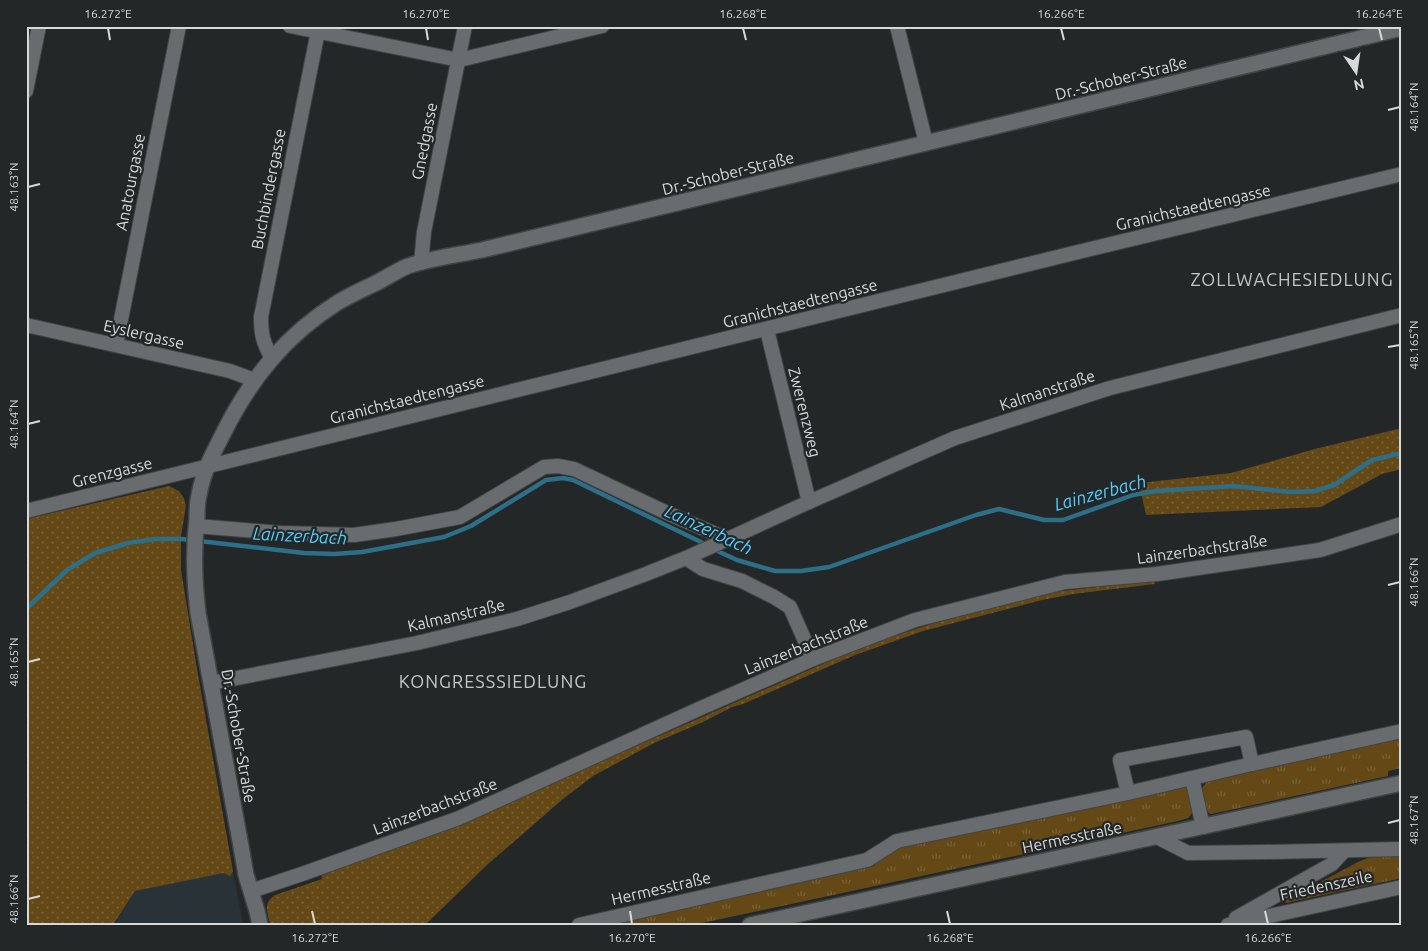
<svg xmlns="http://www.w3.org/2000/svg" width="1428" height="951" font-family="Ubuntu,sans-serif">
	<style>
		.built { fill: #293236 }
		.grass { fill: url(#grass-tufts) }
		.park { fill: url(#park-dots) }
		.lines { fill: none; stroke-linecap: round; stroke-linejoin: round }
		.stream { stroke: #2d6f88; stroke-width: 4.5 }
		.street-casing { stroke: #414445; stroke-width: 16 }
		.secondary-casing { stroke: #414445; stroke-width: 18 }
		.street { stroke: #686c6e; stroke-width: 14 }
		.secondary { stroke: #686c6e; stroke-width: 15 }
		.ticks { fill: none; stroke: #d6d8d9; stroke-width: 2 }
		.labels { text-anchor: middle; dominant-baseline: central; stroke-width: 4.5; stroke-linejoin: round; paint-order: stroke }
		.street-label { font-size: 16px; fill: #d6d8d9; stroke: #242728 }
		.neighbourhood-label { font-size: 18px; letter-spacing: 1px; fill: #c2c6c8; stroke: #242728 }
		.water-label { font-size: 18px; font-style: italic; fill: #50cefd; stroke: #242728 }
		.neatline { fill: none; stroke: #d6d8d9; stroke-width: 2 }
		.ticks-label { font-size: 12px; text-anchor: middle; fill: #d6d8d9 }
	</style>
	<defs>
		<pattern id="grass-tufts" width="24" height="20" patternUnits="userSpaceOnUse" patternTransform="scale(1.25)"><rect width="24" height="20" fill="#644916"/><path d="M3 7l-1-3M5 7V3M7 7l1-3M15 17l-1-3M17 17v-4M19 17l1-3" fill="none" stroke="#796237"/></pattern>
		<pattern id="park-dots" width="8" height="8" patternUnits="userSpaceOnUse" patternTransform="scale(1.25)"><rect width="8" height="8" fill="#644916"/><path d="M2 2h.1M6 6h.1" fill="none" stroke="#796237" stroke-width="1.8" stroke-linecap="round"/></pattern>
	</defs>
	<rect width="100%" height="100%" fill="#242728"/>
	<!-- built -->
	<polygon class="built" points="233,871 243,925 114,925 135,891"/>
	<!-- grass -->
	<g class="grass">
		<path d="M1402,738V770L1401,768L1388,771V776L1211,814C1202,810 1203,798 1201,789L1207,782L1216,779Z"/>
		<polygon points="1183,785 1189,790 1193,812 1188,818 1178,821 693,925 597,925 873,866 885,855 900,847"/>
		<polygon points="1402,854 1402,878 1286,903 1285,901 1358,862 1375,855"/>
	</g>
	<!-- park -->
	<g class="park">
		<polygon points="1402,428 1402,469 1382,474 1321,507 1146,515 1139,483 1231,473 1315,449"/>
		<polygon points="169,486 179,491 184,498 186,506 181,536 181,570 197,669 233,871 230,876 224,873 135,891 113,925 26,925 26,519"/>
		<path d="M1154,581L1155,584L1073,594L1042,600L923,631L855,655L743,704L732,707L703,722L654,743L593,776L563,799L487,865L425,925H270C268,912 262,904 275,895L322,879L321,874L459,824L868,644L960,615L1052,592Z"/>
	</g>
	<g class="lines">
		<!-- stream -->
		<g class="stream">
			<polyline points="713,549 737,560 775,571 801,571 829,567 976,515 999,509 1044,520 1063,520 1133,495 1156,491 1234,486 1290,492 1315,491 1334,485 1372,460 1402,453"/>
			<polyline points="26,609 67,570 95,553 128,543 155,539 182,539 304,553 334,554 362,552 444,537 471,526 546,480 563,478 573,480 707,545"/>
		</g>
		<defs>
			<g id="street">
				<polyline points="290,26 459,60 602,26"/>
				<polyline points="897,26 926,143"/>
				<polyline points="26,91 39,26"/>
				<polyline points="421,263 424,232 465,26"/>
				<polyline points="26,325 230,371 254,380"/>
				<polyline points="767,330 809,502"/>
				<polyline points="116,345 179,26"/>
				<path d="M272,358C263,343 261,334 261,317L319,26"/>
				<polyline points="26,511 1078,252 1402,174"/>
				<polyline points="196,526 280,533 354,535 396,529 460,517 544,467 558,466 574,469 665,512 727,539"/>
				<polyline points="686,558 703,569 742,581 774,597 790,607 813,659"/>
				<polyline points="211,683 417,643 517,619 570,602 646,574 686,558 809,502 955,438 1110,388 1402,315"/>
				<polyline points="1192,778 1203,827"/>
				<polyline points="1128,793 1120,760 1246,737 1252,764"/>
				<polyline points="1157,837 1188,853 1265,852 1402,849"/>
				<polyline points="251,891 302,874 459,818 701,708 813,659 915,620 1065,582 1157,574 1320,550 1402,524"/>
				<polyline points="1236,918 1332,864 1344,851"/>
				<polyline points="579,925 867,860 897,841 1128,793 1252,764 1402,731"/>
				<polyline points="1228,925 1402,887"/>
			</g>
			<g id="secondary">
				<path d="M260,925L257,911L246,875L240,841L198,613C194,580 193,551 197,518C197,511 197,503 199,495C203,472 213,453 224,432C251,378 286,335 337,303C350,295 364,289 378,282C388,277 398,270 408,266C432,258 458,255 482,250L1402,28"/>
				<polyline points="750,925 1402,783"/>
			</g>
		</defs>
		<!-- street casing -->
		<use href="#street" class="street-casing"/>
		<!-- secondary casing -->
		<use href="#secondary" class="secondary-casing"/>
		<!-- street -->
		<use href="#street" class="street"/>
		<!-- secondary -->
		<use href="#secondary" class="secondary"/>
	</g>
	<!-- ticks -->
	<path class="ticks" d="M108,28L110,40M426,28L428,40M743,28L746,40M1061,28L1064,40M1379,28L1382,40M1388,110L1400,107M28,187L40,184M1388,347L1400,345M28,424L40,421M1388,585L1400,582M28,662L40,659M1388,823L1400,820M28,899L40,896M312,911L315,924M630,911L632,924M947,911L950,924M1265,911L1268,924"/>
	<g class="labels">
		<!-- street labels -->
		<g class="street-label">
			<text transform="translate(1121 78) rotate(-14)">Dr.-Schober-Straße</text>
			<text transform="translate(424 141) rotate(-79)">Gnedgasse</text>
			<text transform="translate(728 173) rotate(-14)">Dr.-Schober-Straße</text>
			<text transform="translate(130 182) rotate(-79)">Anatourgasse</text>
			<text transform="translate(268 189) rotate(-79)">Buchbindergasse</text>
			<text transform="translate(1193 207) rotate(-13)">Granichstaedtengasse</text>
			<text transform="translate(800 303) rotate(-14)">Granichstaedtengasse</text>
			<text transform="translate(144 334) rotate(13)">Eyslergasse</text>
			<text transform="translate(1047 390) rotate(-18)">Kalmanstraße</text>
			<text transform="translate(407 399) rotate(-14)">Granichstaedtengasse</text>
			<text transform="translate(805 412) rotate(76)">Zwerenzweg</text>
			<text transform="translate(112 472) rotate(-14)">Grenzgasse</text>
			<text transform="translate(1202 549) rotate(-8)">Lainzerbachstraße</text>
			<text transform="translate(456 615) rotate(-13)">Kalmanstraße</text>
			<text transform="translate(806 645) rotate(-22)">Lainzerbachstraße</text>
			<text transform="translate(239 736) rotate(80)">Dr.-Schober-Straße</text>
			<text transform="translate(435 806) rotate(-21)">Lainzerbachstraße</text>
			<text transform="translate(1072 837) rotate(-12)">Hermesstraße</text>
			<text transform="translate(1326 885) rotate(-12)">Friedenszeile</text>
			<text transform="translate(661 888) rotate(-13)">Hermesstraße</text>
		</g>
		<!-- neighbourhood labels -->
		<g class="neighbourhood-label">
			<text x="1292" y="279">ZOLLWACHESIEDLUNG</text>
			<text x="493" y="681">KONGRESSSIEDLUNG</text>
		</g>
		<!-- water labels -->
		<g class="water-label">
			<text transform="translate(1100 492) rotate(-15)">Lainzerbach</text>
			<text transform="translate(709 529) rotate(25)">Lainzerbach</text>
			<text transform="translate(300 535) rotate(3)">Lainzerbach</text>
		</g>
	</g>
	<!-- border -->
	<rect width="1428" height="951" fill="none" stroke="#242728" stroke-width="55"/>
	<!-- north arrow -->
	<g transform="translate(1356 72) rotate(167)" stroke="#242728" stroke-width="4" paint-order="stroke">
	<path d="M0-4L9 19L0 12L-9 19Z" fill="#d6d8d9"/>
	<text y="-8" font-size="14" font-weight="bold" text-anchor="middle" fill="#d6d8d9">N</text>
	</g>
	<rect x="28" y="28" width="1372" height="896" class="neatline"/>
	<g class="ticks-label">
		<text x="108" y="18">16.272°E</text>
		<text x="426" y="18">16.270°E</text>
		<text x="743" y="18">16.268°E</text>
		<text x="1061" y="18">16.266°E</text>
		<text x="1379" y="18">16.264°E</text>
		<text transform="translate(1414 107) rotate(-90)" y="4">48.164°N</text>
		<text transform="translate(14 187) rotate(-90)" y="4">48.163°N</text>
		<text transform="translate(1414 345) rotate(-90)" y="4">48.165°N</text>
		<text transform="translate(14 424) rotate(-90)" y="4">48.164°N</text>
		<text transform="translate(1414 582) rotate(-90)" y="4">48.166°N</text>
		<text transform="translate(14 662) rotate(-90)" y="4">48.165°N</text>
		<text transform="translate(1414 820) rotate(-90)" y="4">48.167°N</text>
		<text transform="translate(14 899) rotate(-90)" y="4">48.166°N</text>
		<text x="315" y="942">16.272°E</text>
		<text x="632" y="942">16.270°E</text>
		<text x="950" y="942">16.268°E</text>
		<text x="1268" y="942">16.266°E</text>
	</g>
</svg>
